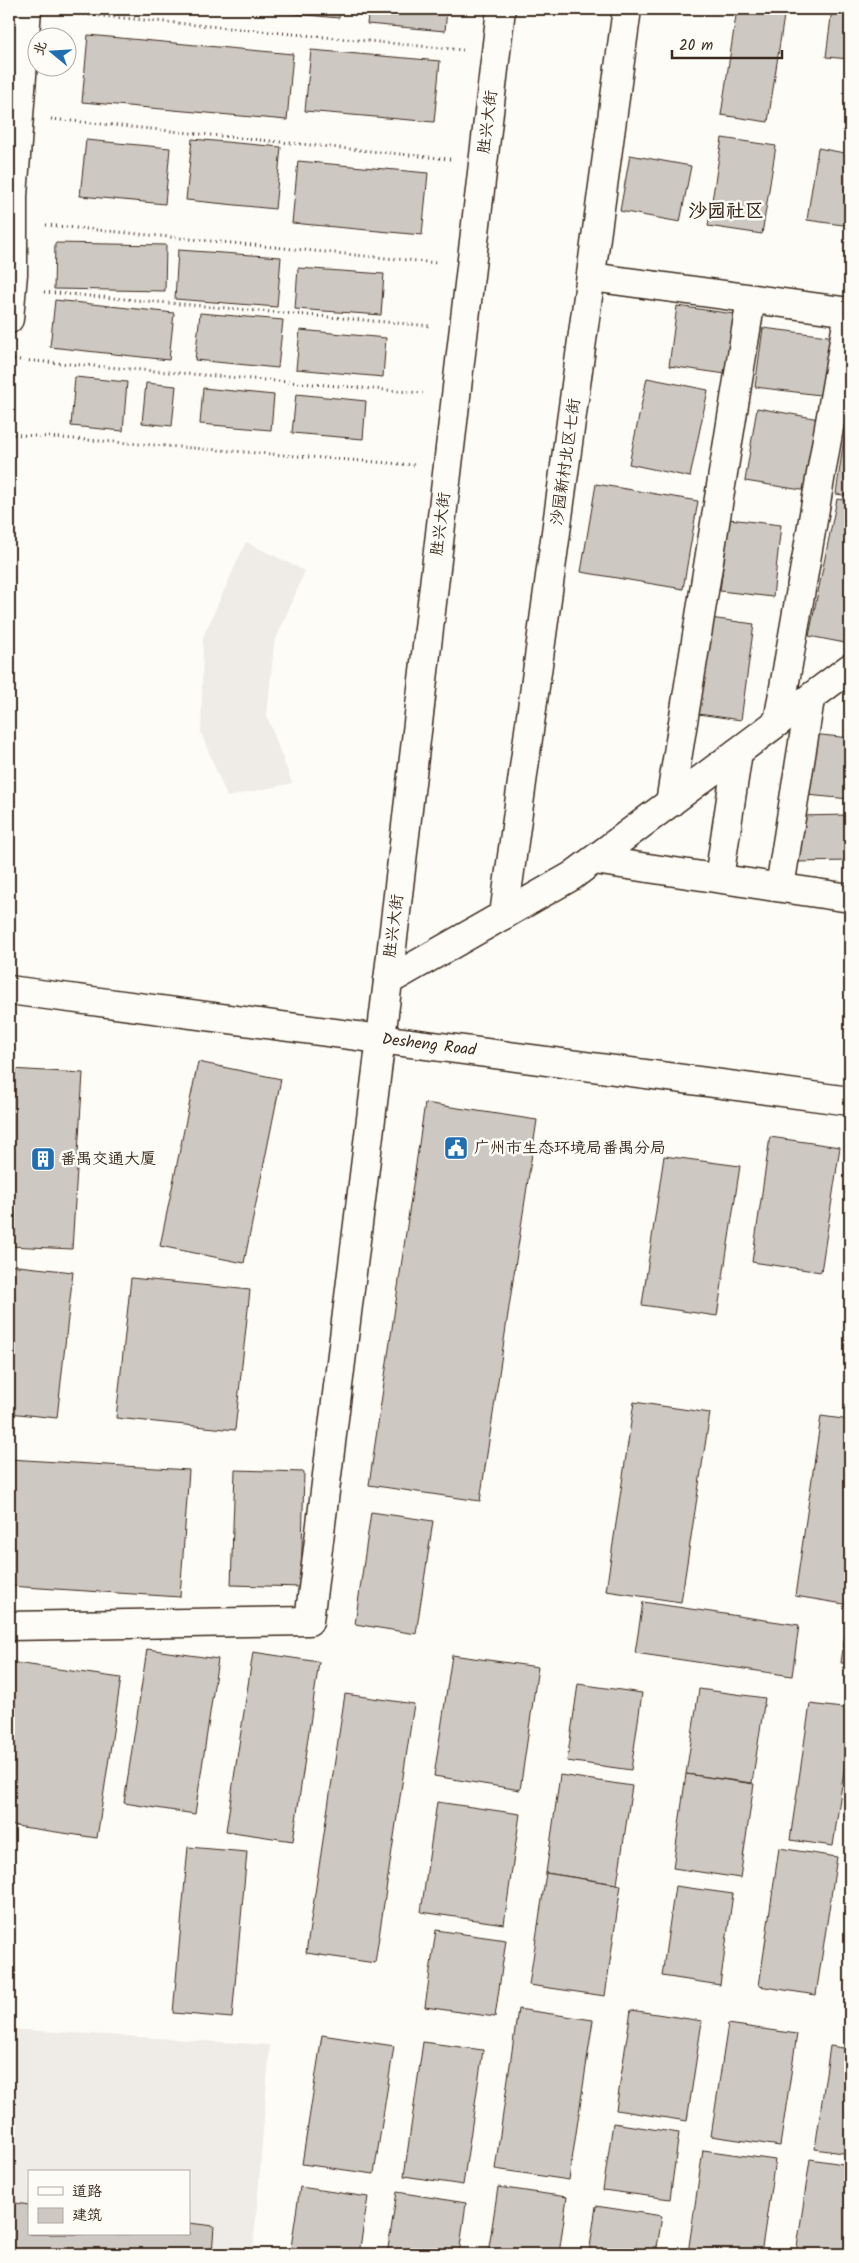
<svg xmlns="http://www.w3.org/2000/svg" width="859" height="2263" font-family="Kalam,'LXGW WenKai TC',sans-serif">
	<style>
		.built { fill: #efece7; fill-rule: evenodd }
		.building { fill: #cdc8c2; stroke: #3b2a1e }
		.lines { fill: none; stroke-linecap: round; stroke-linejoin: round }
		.street-casing { stroke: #3b2a1e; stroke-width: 31 }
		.secondary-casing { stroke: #3b2a1e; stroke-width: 31 }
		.path { stroke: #3b2a1e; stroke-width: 3; stroke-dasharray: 1 4; stroke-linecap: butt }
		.street { stroke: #fdfcf7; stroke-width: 28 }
		.secondary { stroke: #fdfcf7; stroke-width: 28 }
		.labels { text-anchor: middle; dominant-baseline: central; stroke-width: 5; stroke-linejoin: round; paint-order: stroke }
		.street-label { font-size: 16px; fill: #3b2a1e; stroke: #fdfcf7 }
		.poi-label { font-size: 16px; fill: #3b2a1e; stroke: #fdfcf7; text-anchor: start }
		.quarter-label { font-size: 19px; font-weight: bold; fill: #3b2a1e; stroke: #fdfcf7 }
	</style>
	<rect width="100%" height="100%" fill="#fdfcf7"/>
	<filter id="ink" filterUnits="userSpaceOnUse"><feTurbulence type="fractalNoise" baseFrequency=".02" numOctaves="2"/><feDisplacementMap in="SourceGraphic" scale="10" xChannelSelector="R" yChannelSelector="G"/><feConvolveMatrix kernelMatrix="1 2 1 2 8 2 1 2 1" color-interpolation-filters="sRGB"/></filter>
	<g filter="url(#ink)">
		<!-- built -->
		<g class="built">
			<polygon points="246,542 305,571 274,644 267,716 292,783 227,797 201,733 203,637"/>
			<path d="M9,2029L270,2045L253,2254H9ZM29,2172H189V2234H29Z"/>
		</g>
		<!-- building -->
		<g class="building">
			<polygon points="240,9 340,9 339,18"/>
			<polygon points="369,9 447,9 445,31 367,24"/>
			<polygon points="737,9 785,9 768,122 721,115"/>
			<polygon points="832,9 850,9 850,59 826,57"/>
			<polygon points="9,17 17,18 9,100"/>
			<polygon points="88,35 293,54 287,120 82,102"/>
			<polygon points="311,50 440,61 434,122 305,111"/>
			<polygon points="722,138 776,146 762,234 708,226"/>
			<polygon points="192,139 281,147 275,209 186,200"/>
			<polygon points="86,140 170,148 165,204 80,196"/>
			<polygon points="818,148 850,154 850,226 807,220"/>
			<polygon points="630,155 691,166 680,222 620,211"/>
			<polygon points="298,161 428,173 422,235 292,223"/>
			<polygon points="55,243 166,245 165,291 54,289"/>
			<polygon points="178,250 281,257 277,307 175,299"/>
			<polygon points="298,268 384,274 381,315 295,309"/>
			<polygon points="55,300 174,313 169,360 50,347"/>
			<polygon points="677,306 734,314 726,374 669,366"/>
			<polygon points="200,313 283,320 278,368 195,360"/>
			<polygon points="763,328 836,337 828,396 755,387"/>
			<polygon points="300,330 386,338 383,377 296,369"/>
			<polygon points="75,377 127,382 123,431 71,426"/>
			<polygon points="647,378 708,390 690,477 629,464"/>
			<polygon points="146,383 176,386 172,426 142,423"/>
			<polygon points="203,388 274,395 271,430 200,424"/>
			<polygon points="296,394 366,401 363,439 292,433"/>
			<polygon points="850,397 850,496 836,494"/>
			<polygon points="757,408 825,420 814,492 745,481"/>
			<polygon points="596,484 698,501 683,589 581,572"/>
			<polygon points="837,499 850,501 850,644 809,636"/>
			<polygon points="729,519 781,525 773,597 720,591"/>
			<polygon points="710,618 754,624 741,720 698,714"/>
			<polygon points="812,734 850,738 850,799 806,795"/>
			<polygon points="850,815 850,861 796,862 797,816"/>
			<polygon points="198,1062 281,1079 244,1263 160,1246"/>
			<polygon points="9,1069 83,1073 72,1249 9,1246"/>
			<polygon points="425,1103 537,1120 480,1501 369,1485"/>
			<polygon points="770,1137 840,1147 821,1272 752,1262"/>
			<polygon points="664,1156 740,1166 717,1316 642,1305"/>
			<polygon points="9,1265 73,1272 57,1418 9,1413"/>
			<polygon points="131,1278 250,1290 235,1430 116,1418"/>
			<polygon points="634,1402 710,1413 681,1602 606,1591"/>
			<polygon points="821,1416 850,1420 850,1605 795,1596"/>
			<polygon points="9,1459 189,1470 180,1597 9,1586"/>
			<polygon points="235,1470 304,1472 301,1587 231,1585"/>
			<polygon points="371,1512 433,1521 416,1634 355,1624"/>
			<polygon points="643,1602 799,1625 792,1676 635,1653"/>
			<polygon points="849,1605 850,1605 850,1664 841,1663"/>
			<polygon points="147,1649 218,1659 195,1814 124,1803"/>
			<polygon points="253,1652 319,1662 293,1841 226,1831"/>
			<polygon points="452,1655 538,1667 520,1790 434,1776"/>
			<polygon points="9,1662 121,1678 97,1838 9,1825"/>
			<polygon points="578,1684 642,1693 631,1770 567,1761"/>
			<polygon points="699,1689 765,1698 752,1783 686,1774"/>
			<polygon points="345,1694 414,1704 375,1963 306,1953"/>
			<polygon points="810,1704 850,1709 850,1730 833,1846 790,1840"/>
			<polygon points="686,1774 754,1784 740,1878 673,1868"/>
			<polygon points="560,1775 632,1786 617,1884 546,1873"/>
			<polygon points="437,1802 520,1814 504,1924 421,1912"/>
			<polygon points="188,1847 247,1852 232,2018 173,2013"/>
			<polygon points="779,1848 837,1857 816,1995 759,1986"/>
			<polygon points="546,1873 621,1885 605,1996 529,1985"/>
			<polygon points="675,1886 733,1894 720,1985 662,1976"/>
			<polygon points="436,1930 506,1940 495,2017 425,2007"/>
			<polygon points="518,2009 593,2020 569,2180 495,2169"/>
			<polygon points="631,2010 702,2021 687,2121 616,2110"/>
			<polygon points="728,2024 797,2034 780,2146 711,2136"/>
			<polygon points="322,2035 394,2046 374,2174 302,2164"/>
			<polygon points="423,2042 483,2050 463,2185 404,2176"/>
			<polygon points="830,2046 850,2049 850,2154 815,2149"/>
			<polygon points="613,2123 679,2133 670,2199 603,2190"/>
			<polygon points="703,2150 775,2160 761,2254 688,2253"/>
			<polygon points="810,2159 850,2165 850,2254 796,2254"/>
			<polygon points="300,2187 368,2197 359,2254 290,2254"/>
			<polygon points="498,2187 567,2197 559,2254 488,2254"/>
			<polygon points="397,2192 466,2203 459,2254 387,2254"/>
			<polygon points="9,2202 29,2205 29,2234 189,2234 189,2223 214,2226 212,2254 9,2254"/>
			<polygon points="596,2206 662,2216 656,2254 589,2254"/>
		</g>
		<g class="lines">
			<defs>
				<g id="street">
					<polyline points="591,277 850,312"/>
					<polyline points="9,319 13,274 13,196 27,9"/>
					<polyline points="778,722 849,312"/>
					<polyline points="670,803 751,299"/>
					<polyline points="594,860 850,898"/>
					<polyline points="719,878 738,752"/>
					<polyline points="780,887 810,699"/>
					<polyline points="504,915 627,9"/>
					<polyline points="388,981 572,876 850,668"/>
				</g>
				<g id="secondary">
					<polyline points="9,990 850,1101"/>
					<polyline points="9,1626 309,1621 388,981 501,9"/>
				</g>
			</defs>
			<!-- street casing -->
			<use href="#street" class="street-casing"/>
			<!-- secondary casing -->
			<use href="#secondary" class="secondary-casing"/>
			<!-- path -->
			<g class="path">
				<polyline points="59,12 463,50"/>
				<polyline points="51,119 450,159"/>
				<polyline points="46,225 438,263"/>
				<polyline points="44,292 431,326"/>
				<polyline points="9,359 423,393"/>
				<polyline points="9,434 415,465"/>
			</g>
			<!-- street -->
			<use href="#street" class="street"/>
			<!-- secondary -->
			<use href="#secondary" class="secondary"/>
		</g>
	</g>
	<!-- icons -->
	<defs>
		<symbol id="civic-square" viewBox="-11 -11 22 22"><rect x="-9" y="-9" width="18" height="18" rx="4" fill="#1f6fb2" stroke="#fdfcf7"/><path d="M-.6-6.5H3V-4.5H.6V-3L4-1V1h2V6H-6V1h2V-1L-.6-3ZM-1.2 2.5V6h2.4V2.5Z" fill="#fff"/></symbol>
		<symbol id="building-square" viewBox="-11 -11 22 22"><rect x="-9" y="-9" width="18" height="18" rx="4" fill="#1f6fb2" stroke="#fdfcf7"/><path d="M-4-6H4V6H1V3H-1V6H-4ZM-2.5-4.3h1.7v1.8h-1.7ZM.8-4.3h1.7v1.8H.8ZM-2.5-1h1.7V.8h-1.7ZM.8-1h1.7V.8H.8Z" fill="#fff"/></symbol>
	</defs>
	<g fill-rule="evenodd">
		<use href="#civic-square" x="442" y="1134" width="28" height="28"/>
		<use href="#building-square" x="29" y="1145" width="28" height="28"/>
	</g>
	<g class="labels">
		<!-- street labels -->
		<g class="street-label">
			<text transform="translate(488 122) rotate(-83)">胜兴大街</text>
			<text transform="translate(566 462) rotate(-82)">沙园新村北区七街</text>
			<text transform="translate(441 524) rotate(-83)">胜兴大街</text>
			<text transform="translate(394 926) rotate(-83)">胜兴大街</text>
			<text transform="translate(429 1045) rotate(7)">Desheng Road</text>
		</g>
		<!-- poi labels -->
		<g class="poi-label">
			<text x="474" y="1148">广州市生态环境局番禺分局</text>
			<text x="60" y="1159">番禺交通大厦</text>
		</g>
		<!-- quarter labels -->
		<g class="quarter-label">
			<text x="726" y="212">沙园社区</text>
		</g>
	</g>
	<!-- margin -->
	<rect width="859" height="2263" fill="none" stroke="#fdfcf7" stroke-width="30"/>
	<rect x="15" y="15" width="829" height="2233" fill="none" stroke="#3b2a1e" stroke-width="2" filter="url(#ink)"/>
	<!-- legend -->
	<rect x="28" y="2170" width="162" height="65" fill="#fdfcf7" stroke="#afa8a0"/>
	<rect x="38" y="2187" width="25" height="8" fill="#fdfcf7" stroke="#afa8a0"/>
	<text x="72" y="2196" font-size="15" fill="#3b2a1e">道路</text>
	<rect x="38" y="2208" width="25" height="15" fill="#cdc8c2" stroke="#afa8a0"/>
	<text x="72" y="2220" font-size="15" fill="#3b2a1e">建筑</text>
	<!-- north arrow -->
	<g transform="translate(52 52) rotate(288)"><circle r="24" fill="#fdfcf7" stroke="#afa8a0"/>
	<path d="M0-4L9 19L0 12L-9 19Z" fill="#1f6fb2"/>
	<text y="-8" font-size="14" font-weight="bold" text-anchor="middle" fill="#3b2a1e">北</text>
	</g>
	<!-- scale -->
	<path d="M672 50v8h110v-8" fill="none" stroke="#3b2a1e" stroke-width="2.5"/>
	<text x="679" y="50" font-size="15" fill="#3b2a1e" stroke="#fdfcf7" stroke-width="4" paint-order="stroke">20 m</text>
</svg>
